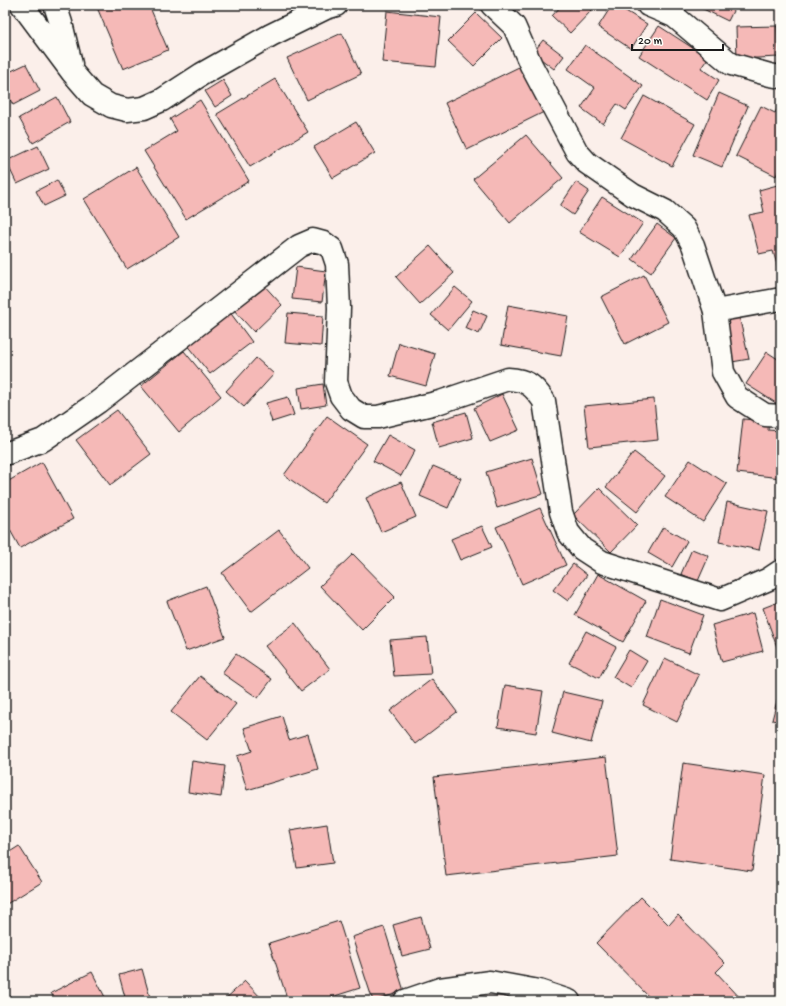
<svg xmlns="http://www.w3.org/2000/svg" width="786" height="1006" font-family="'Gochi Hand',sans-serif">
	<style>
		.building { fill: #f5b9b7; stroke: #1c1c1c }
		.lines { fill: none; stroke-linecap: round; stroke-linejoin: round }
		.minor-casing { stroke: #1c1c1c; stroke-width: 25 }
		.minor { stroke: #fdfcf7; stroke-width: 22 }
	</style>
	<rect width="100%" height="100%" fill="#fbefea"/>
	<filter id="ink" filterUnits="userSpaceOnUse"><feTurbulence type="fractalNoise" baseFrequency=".025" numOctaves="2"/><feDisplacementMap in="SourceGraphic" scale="8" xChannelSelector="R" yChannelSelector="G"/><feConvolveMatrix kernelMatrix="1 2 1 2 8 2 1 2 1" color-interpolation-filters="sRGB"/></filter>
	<g filter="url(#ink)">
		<!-- building -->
		<g class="building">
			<polygon points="96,5 149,5 168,50 123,69"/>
			<polygon points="562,5 587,5 592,10 570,33 552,16"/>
			<polygon points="612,5 616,5 647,24 631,49 598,27"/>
			<polygon points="695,5 736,5 728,21"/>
			<polygon points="387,11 441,17 436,67 382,62"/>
			<polygon points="476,13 502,38 474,66 448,41"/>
			<polygon points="659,26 708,58 701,68 719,80 707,100 639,56"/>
			<polygon points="777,26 779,57 737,59 736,27"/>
			<polygon points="342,33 361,74 307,100 287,58"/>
			<polygon points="543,40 564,56 554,69 533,53"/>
			<polygon points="585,45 643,86 626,110 617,104 603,124 581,108 595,88 568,69"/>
			<polygon points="26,64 40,91 13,105 5,90 5,74"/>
			<polygon points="521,66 544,112 467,150 445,103"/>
			<polygon points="275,79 308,132 250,167 217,114"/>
			<polygon points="223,80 232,96 215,107 205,91"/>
			<polygon points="719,93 748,106 722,167 693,155"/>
			<polygon points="644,96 695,124 672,166 621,138"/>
			<polygon points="57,97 70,122 33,143 19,118"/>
			<polygon points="200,100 249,181 186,219 144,151 177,131 170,119"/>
			<polygon points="781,101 781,165 776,176 736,156 761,106 775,113"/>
			<polygon points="356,122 375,153 333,178 314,147"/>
			<polygon points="526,135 563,178 510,223 473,179"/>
			<polygon points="38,146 49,169 17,184 6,161"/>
			<polygon points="136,167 179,237 127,269 84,199"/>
			<polygon points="57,180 65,196 44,206 36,191"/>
			<polygon points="576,182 589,191 573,215 560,206"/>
			<polygon points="781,184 781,279 773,251 759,254 749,215 764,212 759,190"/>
			<polygon points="602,197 643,223 620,257 579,232"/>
			<polygon points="657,224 676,238 651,273 632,259"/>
			<polygon points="430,246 454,273 420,304 396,277"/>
			<polygon points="296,267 326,271 322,302 292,299"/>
			<polygon points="644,275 668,322 625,344 601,297"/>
			<polygon points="261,282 282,305 254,332 233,309"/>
			<polygon points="455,287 472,301 448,330 431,315"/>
			<polygon points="508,305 568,316 561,356 501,345"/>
			<polygon points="473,310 487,316 479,334 465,328"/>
			<polygon points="229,311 252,342 210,374 186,344"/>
			<polygon points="288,313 323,316 321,346 285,343"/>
			<polygon points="739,316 749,359 732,362 723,319"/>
			<polygon points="399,343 435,354 426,386 390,376"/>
			<polygon points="184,351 221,396 179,432 141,386"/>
			<polygon points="767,352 781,361 781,403 779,405 746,384"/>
			<polygon points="256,358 274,374 244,407 226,391"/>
			<polygon points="323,384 326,405 301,409 298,388"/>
			<polygon points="502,394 519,430 490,442 474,408"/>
			<polygon points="288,397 294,415 272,422 266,403"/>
			<polygon points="654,399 658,440 589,447 584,406"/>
			<polygon points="117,410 151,454 110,485 76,440"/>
			<polygon points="466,412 473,438 439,448 432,422"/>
			<polygon points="327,416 367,444 324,503 284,475"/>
			<polygon points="743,419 769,421 768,430 781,431 781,478 737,473"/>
			<polygon points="388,435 415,450 401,476 373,461"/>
			<polygon points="634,452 665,476 637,512 606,487"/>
			<polygon points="532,458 543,494 497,508 486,472"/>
			<polygon points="690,460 727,484 703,522 665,497"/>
			<polygon points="42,462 73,519 20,548 5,521 5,483"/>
			<polygon points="433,466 461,478 448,508 420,496"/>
			<polygon points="401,482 416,517 381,532 366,498"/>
			<polygon points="599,488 637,525 611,552 573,515"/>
			<polygon points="727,502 768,511 759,550 719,542"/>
			<polygon points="540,508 566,565 522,584 496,527"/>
			<polygon points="482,526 492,547 460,560 451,539"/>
			<polygon points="663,527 687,541 672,567 648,553"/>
			<polygon points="279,530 308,568 251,612 222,573"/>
			<polygon points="692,549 709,556 698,581 681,574"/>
			<polygon points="353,554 395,597 362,630 320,586"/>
			<polygon points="573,564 587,575 568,601 553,590"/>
			<polygon points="598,574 646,601 623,642 575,615"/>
			<polygon points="206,586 225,637 186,651 167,601"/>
			<polygon points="660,599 703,615 689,653 647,637"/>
			<polygon points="781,601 781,649 778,650 763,608"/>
			<polygon points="753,613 763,651 722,662 712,625"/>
			<polygon points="295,623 330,669 301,691 265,646"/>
			<polygon points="586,631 616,647 599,678 569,663"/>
			<polygon points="427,637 431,674 394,676 390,640"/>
			<polygon points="629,650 647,661 631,688 613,677"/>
			<polygon points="236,654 272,679 258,698 222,673"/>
			<polygon points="665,658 699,675 677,722 643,705"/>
			<polygon points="200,676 236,704 207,740 171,712"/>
			<polygon points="432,679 457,712 415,744 390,711"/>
			<polygon points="505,685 543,691 536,733 498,727"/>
			<polygon points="563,692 602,701 591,743 552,733"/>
			<polygon points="779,693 781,694 781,722 772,720"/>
			<polygon points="282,716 289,740 308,734 318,769 247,790 237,756 252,751 244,728"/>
			<polygon points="606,757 618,856 446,876 434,777"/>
			<polygon points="192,761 225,766 221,797 188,792"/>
			<polygon points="683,763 765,775 752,871 670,859"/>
			<polygon points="327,824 333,863 297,868 290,830"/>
			<polygon points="19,846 42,882 5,905 5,855"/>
			<polygon points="641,897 669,925 678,915 725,963 716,972 743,1001 653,1001 596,943"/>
			<polygon points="421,917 430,949 402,956 393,925"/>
			<polygon points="339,921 360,988 319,1001 288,1001 269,943"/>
			<polygon points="384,927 404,991 373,1001 352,937"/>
			<polygon points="142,969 151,1001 126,1001 119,975"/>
			<polygon points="92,972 107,1001 56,1001 51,993"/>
			<polygon points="245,981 264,1001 223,1001"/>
		</g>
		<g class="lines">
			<defs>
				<g id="minor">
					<polyline points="22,5 72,72 92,95 111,106 127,110 144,108 162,100 202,74 271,35 326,8 336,5"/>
					<polyline points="55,5 61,23 71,64"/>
					<polyline points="492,5 514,26 531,65 577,152 587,163 633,195 665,211 684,228 693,245 715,311 723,372 737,397 765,415 781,416"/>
					<polyline points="648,5 674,16 731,64 770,75 781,77"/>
					<polyline points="715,311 781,299"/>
					<path d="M5,454L43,440L98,402L299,246L313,240L324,243L332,249L337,264L339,308L336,382L341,396L351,409L364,417H378L440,402L508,379C527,380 533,385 544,401L561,512L568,532L582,549L602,562L720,600L769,579L781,571"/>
					<polyline points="405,1001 440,989 490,982 539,991 569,1001"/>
				</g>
			</defs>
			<!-- minor casing -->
			<use href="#minor" class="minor-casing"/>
			<!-- minor -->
			<use href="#minor" class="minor"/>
		</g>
	</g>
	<!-- margin -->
	<rect width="786" height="1006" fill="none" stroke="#fdfcf7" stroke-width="20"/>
	<rect x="10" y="10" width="766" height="986" fill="none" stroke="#1c1c1c" stroke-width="1.5" filter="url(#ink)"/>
	<!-- scale -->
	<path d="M632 44v6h91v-6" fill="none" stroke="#1c1c1c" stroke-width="2"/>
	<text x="638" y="44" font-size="12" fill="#1c1c1c" stroke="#fdfcf7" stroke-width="3" paint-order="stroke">20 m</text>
</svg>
